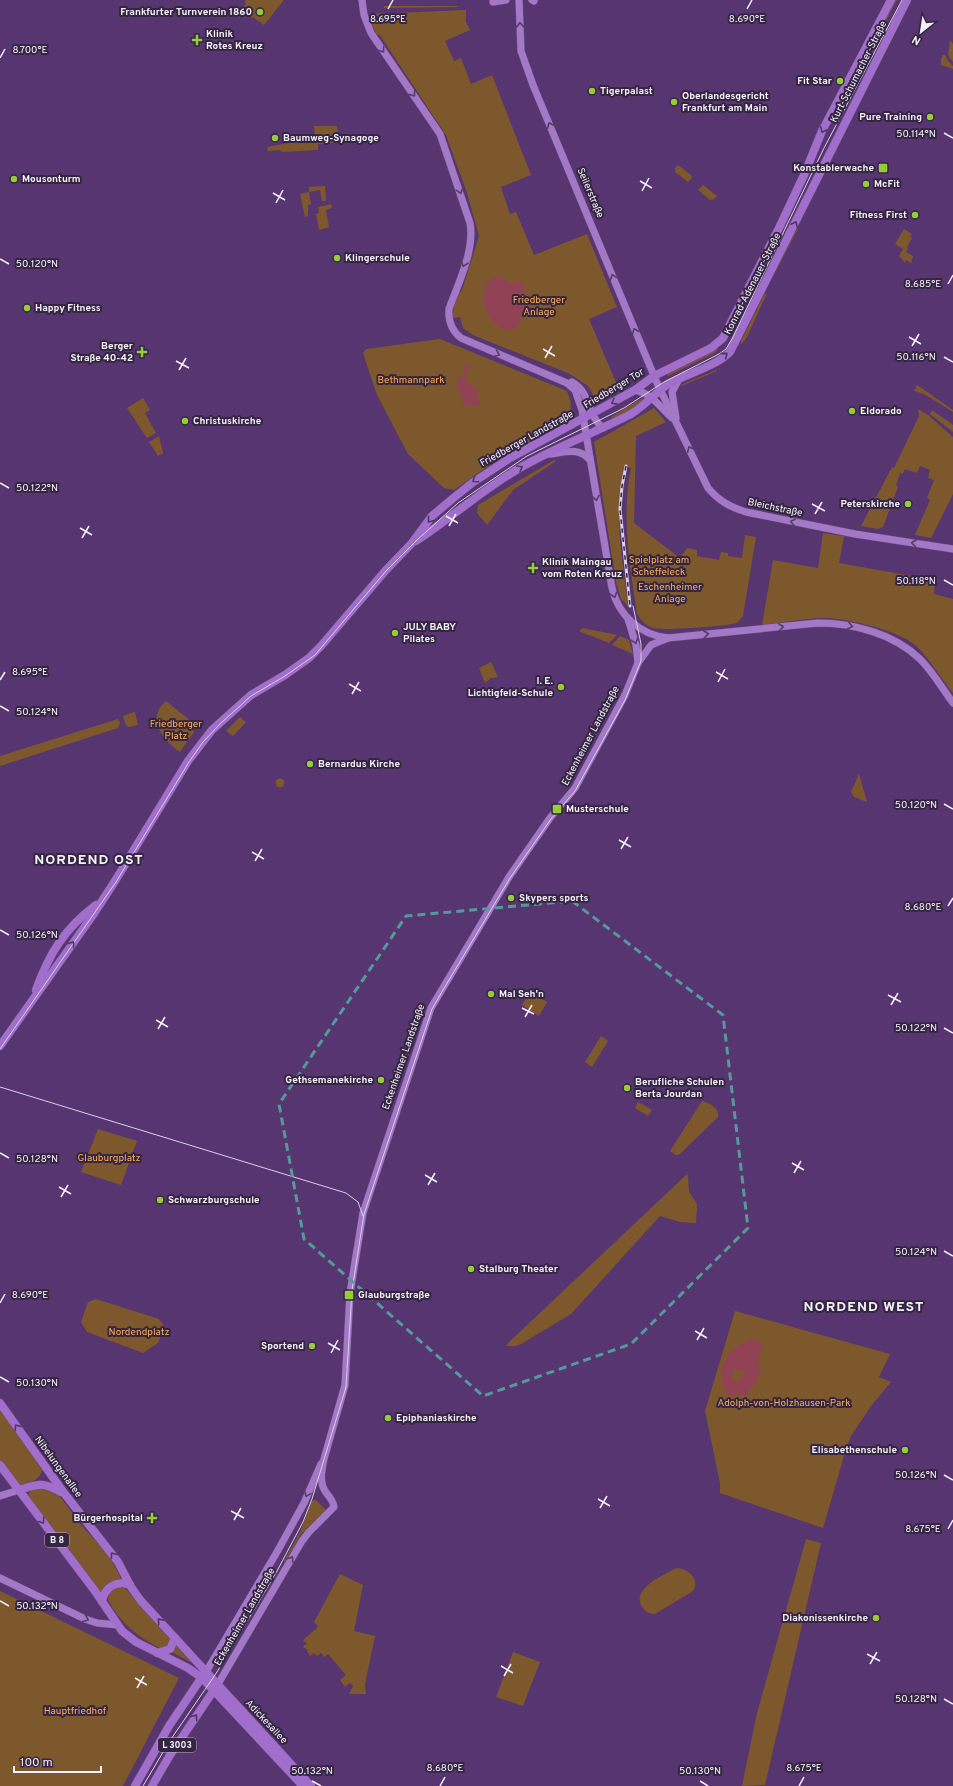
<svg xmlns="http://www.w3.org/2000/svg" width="953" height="1786" font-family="Overpass,sans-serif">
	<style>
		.green { fill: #7e582d }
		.water { fill: #914355; fill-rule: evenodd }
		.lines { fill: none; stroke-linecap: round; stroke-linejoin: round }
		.secondary-casing { stroke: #684d7c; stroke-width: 8 }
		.primary-casing { stroke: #684d7c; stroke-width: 9 }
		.secondary { stroke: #a378c7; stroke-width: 7 }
		.primary { stroke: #a16fcb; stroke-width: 8 }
		.tram { stroke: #dacfe5; stroke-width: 1 }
		.rail-casing { stroke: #dacfe5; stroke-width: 3 }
		.rail { stroke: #342541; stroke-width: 1.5; stroke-dasharray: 4.5; stroke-linecap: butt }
		.oneway { stroke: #553e69 }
		.oneway2 { stroke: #4f3864 }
		.marked { fill: none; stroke: #549a99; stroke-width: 3; stroke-dasharray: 8 5; stroke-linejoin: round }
		.ticks { fill: none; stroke: #f6effd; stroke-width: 1.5 }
		.poi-dot { fill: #97cc39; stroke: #342541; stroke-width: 1.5 }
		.labels { text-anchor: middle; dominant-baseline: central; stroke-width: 4; stroke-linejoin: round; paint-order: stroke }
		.shield { fill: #342541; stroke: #bcb2c5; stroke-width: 1 }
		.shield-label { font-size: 9px; font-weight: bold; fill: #f6effd }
		.poi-label { font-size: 10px; font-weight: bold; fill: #f6effd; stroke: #342541; text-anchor: start }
		.street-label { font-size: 10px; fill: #f6effd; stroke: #342541 }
		.park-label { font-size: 10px; fill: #fcaf56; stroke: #342541 }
		.district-label { font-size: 14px; font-weight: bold; letter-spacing: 1px; fill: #f6effd; stroke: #342541 }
		.ticks-label { font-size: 10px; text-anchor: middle; fill: #f6effd; stroke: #342541; stroke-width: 4; stroke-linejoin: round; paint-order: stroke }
	</style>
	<rect width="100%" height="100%" fill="#563571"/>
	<!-- green -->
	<g class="green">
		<polygon points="246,0 284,0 264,25 253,17 252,18 242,9 246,3 244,3"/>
		<polygon points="894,0 897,0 851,86 849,85"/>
		<polygon points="384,6 457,6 458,7 384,8"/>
		<path d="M466,10V22L470,30L445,41L454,61L461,58L471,84L492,75L531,175L501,187L510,214L516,212L534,255L587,234L617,307L589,319L618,387L596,400L588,386L570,374L473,335L463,328L460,317L453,318C453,309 455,295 462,290L479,236L467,193L446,135L379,34L377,35L370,21V14Z"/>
		<polygon points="950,40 953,44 953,62 948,55"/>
		<polygon points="943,55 945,55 948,61 953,66 953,69 941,65 941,59"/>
		<polygon points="314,126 337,126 339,142 318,144 318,150 282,152 279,150 268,151 267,147 315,138"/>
		<polygon points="678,165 691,175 692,178 688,182 675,172 675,168"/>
		<polygon points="703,185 717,196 714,199 710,200 698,190"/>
		<polygon points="325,186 326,201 322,201 320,190 309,192 311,204 308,205 308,216 305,217 300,194 309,192 309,187"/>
		<polygon points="331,204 332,208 326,210 329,227 319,230 316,214 319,213 318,207"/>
		<polygon points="797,229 798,229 770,283"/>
		<polygon points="904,229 912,234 910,236 912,238 907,247 908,248 906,252 913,256 911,263 906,260 905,263 899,256 903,249 895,244"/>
		<polygon points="767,293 747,337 741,345 741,341 764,295"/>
		<polygon points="440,339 567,391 571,403 570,413 563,420 554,428 501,457 454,490 444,488 408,454 377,395 363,353 366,349"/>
		<polygon points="718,348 716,352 668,376 666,373"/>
		<polygon points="716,370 717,371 679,387 685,383"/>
		<polygon points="917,385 953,410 953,412 924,394 914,391"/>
		<polygon points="143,398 150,410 145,413 156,433 147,438 127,408"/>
		<polygon points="642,398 643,399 633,408 613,420 611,417"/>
		<path d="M654,408L666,422L636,436L634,523L680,558L687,548L697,550V556L719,560L721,552L728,553V556L742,558L745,535L756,537L743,616L737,623C727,626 663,631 653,628C646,626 641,620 637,614C630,566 621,516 631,468L625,466C612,510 623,560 628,606L621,599L616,582L594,442Z"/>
		<polygon points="918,409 928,415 953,437 953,494 931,538 915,535 930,500 927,498 934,480 928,478 930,470 920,466 917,473 905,469 903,474 900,473 896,485 898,487 883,527 878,529 861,526 892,467 894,468 919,416"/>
		<polygon points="932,410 953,425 953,432 930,414"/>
		<polygon points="159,436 163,453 158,456 149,442"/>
		<polygon points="554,460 556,461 513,490 487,525 477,513 478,505"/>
		<path d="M823,533L844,536L839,563L935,580L934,594L953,599V693C943,681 927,655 915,645C897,630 849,619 826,618C805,618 782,623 762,625L773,560L818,568Z"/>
		<polygon points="583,628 617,635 609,643 579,631"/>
		<polygon points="620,636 629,640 633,654 612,645"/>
		<polygon points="491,662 498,677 491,678 485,683 479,668"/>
		<path d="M166,701L192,722L191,726L194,732L180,752C164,741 145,719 166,701Z"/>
		<polygon points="134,712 135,712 138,725 128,727 126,726 123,716"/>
		<polygon points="240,717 246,722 233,736 226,731"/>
		<polygon points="118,719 120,723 118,728 0,766 0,756"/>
		<polygon points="859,774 867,802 854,797 851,792"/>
		<circle cx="280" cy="783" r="4.5"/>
		<polygon points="530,992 547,1002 539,1016 522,1005"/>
		<polygon points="601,1036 608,1041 592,1067 585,1062"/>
		<path d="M702,1101C709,1103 720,1108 718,1117L680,1154L676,1155L670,1151Z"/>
		<polygon points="638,1102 652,1110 648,1116 635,1108"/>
		<polygon points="98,1129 137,1141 121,1185 81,1172"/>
		<polygon points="688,1174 689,1192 697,1204 696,1223 680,1222 660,1216 571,1314 521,1344 516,1346 507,1346 506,1345 685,1176"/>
		<polygon points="96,1299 159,1319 164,1326 158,1343 143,1353 87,1332 81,1322 88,1302"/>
		<polygon points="735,1311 890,1354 879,1377 891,1382 871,1406 851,1436 846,1449 823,1528 720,1493 720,1483 705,1411"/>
		<path d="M0,1407L42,1470C41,1479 26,1486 18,1485L0,1462Z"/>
		<path d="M43,1487L58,1494L82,1526L108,1554L122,1580C111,1578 106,1586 102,1595L27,1496L32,1489Z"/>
		<polygon points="316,1500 326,1510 301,1534 285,1562 284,1561 300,1532 312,1501"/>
		<polygon points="806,1539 821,1543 765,1785 742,1786 757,1713"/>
		<path d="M676,1568C688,1568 701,1580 693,1591L655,1614C649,1614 646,1612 642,1607C631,1588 663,1576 676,1568Z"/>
		<polygon points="340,1574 363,1585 354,1631 375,1636 365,1684 366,1694 349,1694 353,1686 350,1683 345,1687 340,1680 346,1675 328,1654 324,1657 321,1653 317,1656 314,1653 310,1656 307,1651 308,1650 303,1647 307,1643 303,1641 304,1639 318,1627 317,1625 322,1621 317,1625 314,1622"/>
		<path d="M124,1587L170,1639L171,1644L162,1649C139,1638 120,1623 108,1600L109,1593L114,1588Z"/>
		<polygon points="0,1591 179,1678 123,1786 0,1786"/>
		<polygon points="176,1646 191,1661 190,1662 172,1652"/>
		<polygon points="513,1652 540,1662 523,1706 496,1697"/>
	</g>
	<!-- water -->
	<g class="water">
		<path d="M500,276L511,284L521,280L531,310L522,313C519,350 475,319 485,289C488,280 491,277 500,276Z"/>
		<polygon points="463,362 473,369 468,368 466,380 477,389 479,405 468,405 464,408 463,407 463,398 456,387 458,377 463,376 465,367 462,363"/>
		<path d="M751,1339L758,1341L763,1345L758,1360L760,1370L756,1383L745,1395L740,1396L737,1392L734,1396L726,1394C725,1390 723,1386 722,1382C718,1361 733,1346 751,1339ZM735,1368L743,1371L738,1383L731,1380Z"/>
	</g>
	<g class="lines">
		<defs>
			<g id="secondary">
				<path d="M362,0L364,15L371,33L440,134L470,223C475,250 458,284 449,309C448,322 452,331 461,338L567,383L575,390L582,410L612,588C618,615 640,635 668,638L818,623C854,623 894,634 920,659C933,672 942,688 953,703"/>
				<path d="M519,0L521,51L533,85L657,383L708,488C719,501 730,507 746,512L855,534L953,549"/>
				<polyline points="532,0 534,1"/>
				<polyline points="493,2 506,0"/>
				<path d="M572,382C591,392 587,416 603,428"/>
				<path d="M635,390C651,393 661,408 672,418"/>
				<polyline points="676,418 672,392 679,379"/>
				<path d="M550,454C565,452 579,447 590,460"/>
				<polyline points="628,619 636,645 638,663"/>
				<polyline points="0,1496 19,1490"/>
				<polyline points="0,1578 85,1619 97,1623 118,1625"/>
				<polyline points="206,1672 277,1552 304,1503 321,1464"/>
				<path d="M218,1684L302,1541L309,1532L334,1507C333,1500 329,1497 325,1491C319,1481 322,1469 324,1459L345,1385L350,1293L363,1213L431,1008L509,877L550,818L575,788L625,695L638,663L651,645L668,638"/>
			</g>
			<g id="primary">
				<path d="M416,541C451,518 482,490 518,469C554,448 594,433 631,414C644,406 654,394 667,385C687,373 713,368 730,352L907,0"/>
				<path d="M36,990C49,954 64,929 96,905"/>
				<polyline points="0,1046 93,915 115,881 188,761 212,730 251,695 285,675 309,658 321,646 386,570 412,543 432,516 451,500 472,483 510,458 635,390 654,376 711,348 723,338 780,226 804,175 822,131 891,0"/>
				<polyline points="0,1403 64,1493 118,1562 131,1587 141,1601 311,1786"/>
				<polyline points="0,1465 95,1591 122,1631 136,1642 188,1668 202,1678 303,1786"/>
				<path d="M19,1490C38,1484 42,1481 61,1492"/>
				<path d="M102,1601C105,1587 116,1580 130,1585"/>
				<polyline points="157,1653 170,1649 175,1638"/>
				<polyline points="135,1786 169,1726 204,1674"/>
				<polyline points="152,1786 170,1755 216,1687"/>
			</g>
		</defs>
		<!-- secondary casing -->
		<use href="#secondary" class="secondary-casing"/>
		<!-- primary casing -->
		<use href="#primary" class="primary-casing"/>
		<!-- secondary -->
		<use href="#secondary" class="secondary"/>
		<!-- primary -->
		<use href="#primary" class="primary"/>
		<!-- tram -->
		<g class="tram">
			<polyline points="0,1049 116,882 189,762 203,742 221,723 251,696 285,676 315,655 386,571 417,540 458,503 527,456 624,408 664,382 719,354 726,349 732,339 823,150 902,0"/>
			<polyline points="0,1087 346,1193 358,1202 363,1216"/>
			<polyline points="143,1786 169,1742 217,1672 277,1571 303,1522 312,1499 346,1387 352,1290 364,1214 427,1024 432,1009 443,990 510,878 551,819 575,791 625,700 641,661 641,644 633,606"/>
		</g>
		<defs>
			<polyline id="rail" points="626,466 622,486 620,509 630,606"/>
		</defs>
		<!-- rail casing -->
		<use href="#rail" class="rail-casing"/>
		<!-- rail -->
		<use href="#rail" class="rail"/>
	</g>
	<!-- one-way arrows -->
	<defs><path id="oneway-chevron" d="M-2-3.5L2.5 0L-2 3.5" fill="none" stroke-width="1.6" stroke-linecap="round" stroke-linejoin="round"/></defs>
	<g class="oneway">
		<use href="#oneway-chevron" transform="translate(520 25) rotate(-93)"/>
		<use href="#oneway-chevron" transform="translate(382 50) rotate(55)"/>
		<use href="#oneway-chevron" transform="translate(413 94) rotate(55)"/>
		<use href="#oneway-chevron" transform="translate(550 125) rotate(-113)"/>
		<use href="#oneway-chevron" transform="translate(460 191) rotate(72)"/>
		<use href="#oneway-chevron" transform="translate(464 264) rotate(109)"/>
		<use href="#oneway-chevron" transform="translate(613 277) rotate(-111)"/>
		<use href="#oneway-chevron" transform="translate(635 331) rotate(-113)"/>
		<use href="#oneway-chevron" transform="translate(497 354) rotate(23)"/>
		<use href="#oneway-chevron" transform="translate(690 449) rotate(-115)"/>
		<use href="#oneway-chevron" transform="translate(596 498) rotate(80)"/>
		<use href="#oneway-chevron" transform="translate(793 522) rotate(-170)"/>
		<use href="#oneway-chevron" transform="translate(914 543) rotate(-172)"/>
		<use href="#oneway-chevron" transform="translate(614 595) rotate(72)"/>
		<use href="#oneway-chevron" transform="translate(850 626) rotate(11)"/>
		<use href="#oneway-chevron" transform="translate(781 627) rotate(-6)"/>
		<use href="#oneway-chevron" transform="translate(706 634) rotate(-6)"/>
		<use href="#oneway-chevron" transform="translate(635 641) rotate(73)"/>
		<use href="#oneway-chevron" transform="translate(307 1494) rotate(114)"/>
		<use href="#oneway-chevron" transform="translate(291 1559) rotate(-58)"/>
		<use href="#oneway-chevron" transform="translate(86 1619) rotate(23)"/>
	</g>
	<g class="oneway2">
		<use href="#oneway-chevron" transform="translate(823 130) rotate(116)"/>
		<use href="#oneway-chevron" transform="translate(795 224) rotate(-64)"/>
		<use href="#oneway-chevron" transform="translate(725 355) rotate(-41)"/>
		<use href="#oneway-chevron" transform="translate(614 402) rotate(151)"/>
		<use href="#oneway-chevron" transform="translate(520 468) rotate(-30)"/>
		<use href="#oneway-chevron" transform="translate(475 480) rotate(145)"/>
		<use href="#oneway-chevron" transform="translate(430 520) rotate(129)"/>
		<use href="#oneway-chevron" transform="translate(72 944) rotate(-54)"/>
		<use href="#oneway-chevron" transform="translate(17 1427) rotate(-125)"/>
		<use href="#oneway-chevron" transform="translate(42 1521) rotate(53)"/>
		<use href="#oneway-chevron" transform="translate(113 1555) rotate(-127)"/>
		<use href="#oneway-chevron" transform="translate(160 1621) rotate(-132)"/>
		<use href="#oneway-chevron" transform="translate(195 1717) rotate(-54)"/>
	</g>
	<!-- marked area -->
	<path class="marked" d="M572,901L723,1015L748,1228L631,1344L483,1396L304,1239L279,1104L406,916Z"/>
	<!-- ticks -->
	<path class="ticks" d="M388,9L393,0M747,9L752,0M0,58L5,49M944,133L953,138M640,181L652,188M642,191L649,178M273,193L285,200M276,203L283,190M0,259L9,264M948,284L953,275M909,337L921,344M912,346L919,334M543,349L555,356M944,357L953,362M545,358L552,346M176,361L189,368M179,370L186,358M0,483L9,488M812,504L825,511M815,514L822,502M446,516L458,523M449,526L456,514M80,528L92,535M82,538L89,526M944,580L953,585M716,672L728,679M0,680L5,672M718,682L725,669M349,684L361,691M352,694L359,682M0,706L9,711M944,804L953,809M619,840L631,847M621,849L628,837M252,852L264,859M255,861L262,849M948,906L953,898M0,930L9,935M888,995L901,1002M891,1005L898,993M522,1008L534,1014M525,1017L532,1005M156,1020L168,1027M944,1028L953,1033M158,1029L165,1017M0,1153L9,1158M792,1163L804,1170M794,1173L801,1161M425,1175L437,1182M428,1185L435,1173M59,1187L71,1194M61,1197L68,1185M944,1251L953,1256M0,1303L5,1294M695,1331L707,1338M697,1340L704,1328M328,1343L340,1350M331,1353L338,1340M0,1377L9,1382M944,1475L953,1480M598,1499L610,1506M600,1508L607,1496M231,1511L244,1518M234,1520L241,1508M948,1529L953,1520M0,1601L9,1606M867,1654L880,1661M870,1664L877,1652M501,1666L513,1673M504,1676L511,1664M135,1678L147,1685M137,1688L144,1676M944,1699L953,1704M312,1781L321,1786M700,1781L708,1786M440,1786L445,1777M799,1786L804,1777"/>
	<!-- markers -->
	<g class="poi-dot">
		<circle cx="260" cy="12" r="4"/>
		<path d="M195 34h4v4h4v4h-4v4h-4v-4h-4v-4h4z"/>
		<circle cx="840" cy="81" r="4"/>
		<circle cx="592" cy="91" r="4"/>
		<circle cx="674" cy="102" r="4"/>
		<circle cx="930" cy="117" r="4"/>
		<circle cx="275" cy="138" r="4"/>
		<rect x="878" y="163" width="10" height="10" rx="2"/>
		<circle cx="14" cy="179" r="4"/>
		<circle cx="866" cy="184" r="4"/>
		<circle cx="915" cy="215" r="4"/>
		<circle cx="337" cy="258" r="4"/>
		<circle cx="27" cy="308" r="4"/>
		<path d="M140 346h4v4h4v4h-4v4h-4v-4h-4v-4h4z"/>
		<circle cx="852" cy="411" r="4"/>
		<circle cx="185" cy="421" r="4"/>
		<circle cx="908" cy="504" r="4"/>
		<path d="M531 562h4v4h4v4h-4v4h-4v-4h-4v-4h4z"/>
		<circle cx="395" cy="633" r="4"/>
		<circle cx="561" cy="687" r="4"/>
		<circle cx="310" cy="764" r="4"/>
		<rect x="552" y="804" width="10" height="10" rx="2"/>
		<circle cx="511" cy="898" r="4"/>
		<circle cx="491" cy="994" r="4"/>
		<circle cx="381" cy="1080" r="4"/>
		<circle cx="627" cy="1088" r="4"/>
		<circle cx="160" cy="1200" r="4"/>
		<circle cx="471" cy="1269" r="4"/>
		<rect x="344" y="1290" width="10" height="10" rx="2"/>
		<circle cx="312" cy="1346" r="4"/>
		<circle cx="388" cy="1418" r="4"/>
		<circle cx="905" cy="1450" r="4"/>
		<path d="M150 1512h4v4h4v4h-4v4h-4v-4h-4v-4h4z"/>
		<circle cx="876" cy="1618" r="4"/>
	</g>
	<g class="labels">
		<!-- shield labels -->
		<g class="shield">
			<rect x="45" y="1533" width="24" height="14" rx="3"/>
			<rect x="158" y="1738" width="38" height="14" rx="3"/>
		</g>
		<g class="shield-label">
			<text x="57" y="1540">B 8</text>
			<text x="177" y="1745">L 3003</text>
		</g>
		<!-- poi labels -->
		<g class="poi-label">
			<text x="252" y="12" text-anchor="end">Frankfurter Turnverein 1860</text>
			<text x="206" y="34">Klinik<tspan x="206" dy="12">Rotes Kreuz</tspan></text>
			<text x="832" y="81" text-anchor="end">Fit Star</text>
			<text x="600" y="91">Tigerpalast</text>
			<text x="682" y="96">Oberlandesgericht<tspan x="682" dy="12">Frankfurt am Main</tspan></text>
			<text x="922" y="117" text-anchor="end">Pure Training</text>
			<text x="283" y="138">Baumweg-Synagoge</text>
			<text x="874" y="168" text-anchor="end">Konstablerwache</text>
			<text x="22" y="179">Mousonturm</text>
			<text x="874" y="184">McFit</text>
			<text x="907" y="215" text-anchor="end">Fitness First</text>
			<text x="345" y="258">Klingerschule</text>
			<text x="35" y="308">Happy Fitness</text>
			<text x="133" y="346" text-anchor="end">Berger<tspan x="133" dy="12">Straße 40-42</tspan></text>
			<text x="860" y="411">Eldorado</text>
			<text x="193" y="421">Christuskirche</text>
			<text x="900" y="504" text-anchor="end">Peterskirche</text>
			<text x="542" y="562">Klinik Maingau<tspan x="542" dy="12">vom Roten Kreuz</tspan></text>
			<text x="403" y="627">JULY BABY<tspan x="403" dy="12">Pilates</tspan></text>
			<text x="553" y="681" text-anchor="end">I. E.<tspan x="553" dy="12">Lichtigfeld-Schule</tspan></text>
			<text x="318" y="764">Bernardus Kirche</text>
			<text x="566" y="809">Musterschule</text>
			<text x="519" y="898">Skypers sports</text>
			<text x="499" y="994">Mal Seh'n</text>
			<text x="373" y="1080" text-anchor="end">Gethsemanekirche</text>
			<text x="635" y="1082">Berufliche Schulen<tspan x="635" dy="12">Berta Jourdan</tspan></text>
			<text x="168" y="1200">Schwarzburgschule</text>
			<text x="479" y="1269">Stalburg Theater</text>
			<text x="358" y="1295">Glauburgstraße</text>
			<text x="304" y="1346" text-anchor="end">Sportend</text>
			<text x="396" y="1418">Epiphaniaskirche</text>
			<text x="897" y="1450" text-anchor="end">Elisabethenschule</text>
			<text x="143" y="1518" text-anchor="end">Bürgerhospital</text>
			<text x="868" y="1618" text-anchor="end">Diakonissenkirche</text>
		</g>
		<!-- street labels -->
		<g class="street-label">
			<text transform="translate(859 72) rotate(-63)">Kurt-Schumacher-Straße</text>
			<text transform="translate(590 193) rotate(67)">Seilerstraße</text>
			<text transform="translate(753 284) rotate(-63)">Konrad-Adenauer-Straße</text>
			<text transform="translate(614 389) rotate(-31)">Friedberger Tor</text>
			<text transform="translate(527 439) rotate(-29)">Friedberger Landstraße</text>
			<text transform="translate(775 508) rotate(12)">Bleichstraße</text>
			<text transform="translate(591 736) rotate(-62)">Eckenheimer Landstraße</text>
			<text transform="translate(404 1057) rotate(-71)">Eckenheimer Landstraße</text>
			<text transform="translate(58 1467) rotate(54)">Nibelungenallee</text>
			<text transform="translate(245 1617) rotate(-60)">Eckenheimer Landstraße</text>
			<text transform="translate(266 1722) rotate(47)">Adickesallee</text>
		</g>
		<!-- park labels -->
		<g class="park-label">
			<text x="539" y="300">Friedberger<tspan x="539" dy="12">Anlage</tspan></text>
			<text x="411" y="380">Bethmannpark</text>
			<text x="659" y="560">Spielplatz am<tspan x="659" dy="12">Scheffeleck</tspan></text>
			<text x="670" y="587">Eschenheimer<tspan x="670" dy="12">Anlage</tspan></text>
			<text x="176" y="724">Friedberger<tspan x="176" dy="12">Platz</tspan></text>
			<text x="109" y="1158">Glauburgplatz</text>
			<text x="139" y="1332">Nordendplatz</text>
			<text x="784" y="1403">Adolph-von-Holzhausen-Park</text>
			<text x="75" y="1711">Hauptfriedhof</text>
		</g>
		<!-- district labels -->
		<g class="district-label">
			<text x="89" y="860">NORDEND OST</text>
			<text x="864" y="1307">NORDEND WEST</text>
		</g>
	</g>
	<g class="ticks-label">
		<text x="388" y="22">8.695°E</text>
		<text x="747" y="22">8.690°E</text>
		<text x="30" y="53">8.700°E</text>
		<text x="916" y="137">50.114°N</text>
		<text x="37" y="267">50.120°N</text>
		<text x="923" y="287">8.685°E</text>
		<text x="916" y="360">50.116°N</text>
		<text x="37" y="491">50.122°N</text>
		<text x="916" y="584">50.118°N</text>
		<text x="30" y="675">8.695°E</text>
		<text x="37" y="715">50.124°N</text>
		<text x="916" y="808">50.120°N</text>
		<text x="923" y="910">8.680°E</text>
		<text x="37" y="938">50.126°N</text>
		<text x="916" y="1031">50.122°N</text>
		<text x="37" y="1162">50.128°N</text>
		<text x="916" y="1255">50.124°N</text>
		<text x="30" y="1298">8.690°E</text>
		<text x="37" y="1386">50.130°N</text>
		<text x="916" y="1478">50.126°N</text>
		<text x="923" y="1532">8.675°E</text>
		<text x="37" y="1609">50.132°N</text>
		<text x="916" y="1702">50.128°N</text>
		<text x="445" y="1771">8.680°E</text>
		<text x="804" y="1771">8.675°E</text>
		<text x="312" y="1774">50.132°N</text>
		<text x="700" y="1774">50.130°N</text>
	</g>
	<!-- north arrow -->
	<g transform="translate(921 32) rotate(210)" stroke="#342541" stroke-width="3" paint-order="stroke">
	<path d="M0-3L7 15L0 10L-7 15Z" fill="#f6effd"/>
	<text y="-6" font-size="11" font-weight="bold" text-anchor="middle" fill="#f6effd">N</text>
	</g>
	<!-- scale -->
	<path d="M14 1766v6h87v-6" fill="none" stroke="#f6effd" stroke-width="2"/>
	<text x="20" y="1766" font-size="12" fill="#f6effd" stroke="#342541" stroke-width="3" paint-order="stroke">100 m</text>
</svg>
